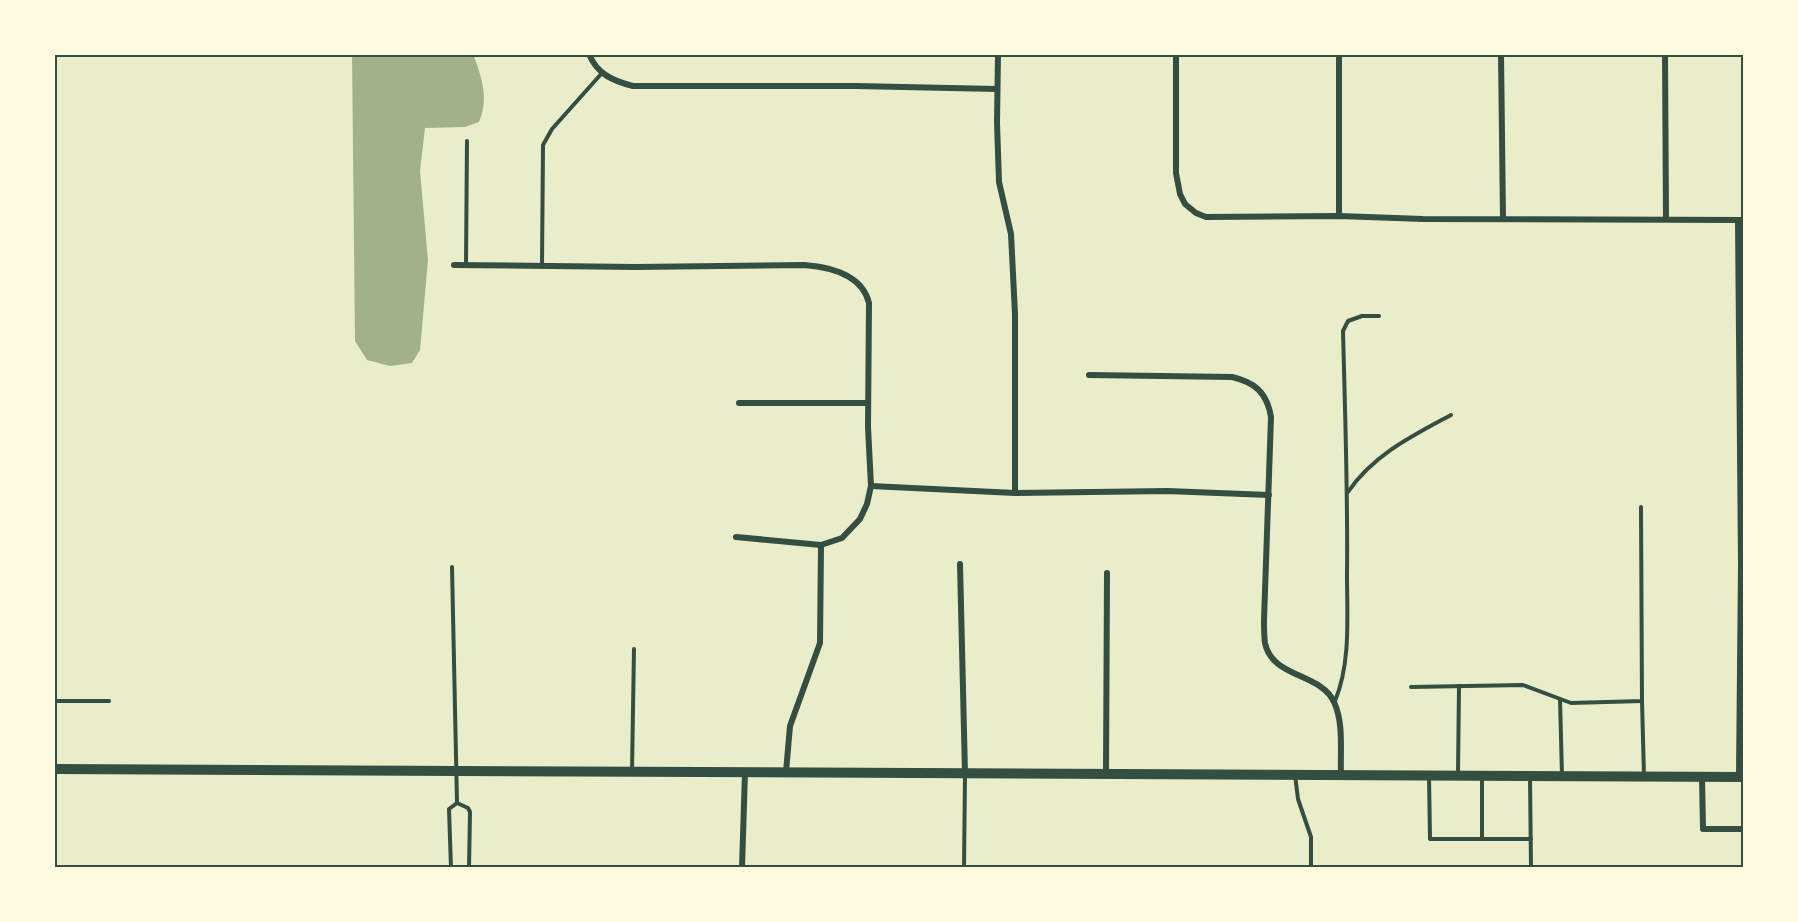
<svg xmlns="http://www.w3.org/2000/svg" width="1798" height="922" font-family="Lora,serif">
	<style>
		.water { fill: #a3b18a }
		.lines { fill: none; stroke-linecap: round; stroke-linejoin: round }
		.service { stroke: #344e41; stroke-width: 4 }
		.minor { stroke: #344e41; stroke-width: 6 }
		.primary { stroke: #344e41; stroke-width: 10 }
		.neatline { fill: none; stroke: #344e41; stroke-width: 2 }
	</style>
	<rect width="100%" height="100%" fill="#e9edc9"/>
	<!-- water -->
	<path class="water" d="M352,54H473C482,77 489,99 479,122L465,127L425,128L420,171L428,260L420,350L412,363L390,366L367,360L355,341Z"/>
	<g class="lines">
		<!-- service -->
		<g class="service">
			<polyline points="466,265 467,141"/>
			<polyline points="542,265 543,145 552,129 602,73"/>
			<path d="M1348,492C1373,455 1412,436 1451,415"/>
			<polyline points="452,567 457,803"/>
			<polyline points="1411,687 1523,685 1571,703 1642,701 1641,507"/>
			<polyline points="1560,699 1562,776"/>
			<polyline points="54,701 109,701"/>
			<path d="M1335,701C1351,663 1347,616 1347,574C1348,493 1345,412 1343,331L1348,321L1362,316H1379"/>
			<polyline points="1642,701 1644,776"/>
			<polyline points="632,771 634,649"/>
			<polyline points="1295,775 1298,799 1311,837 1311,868"/>
			<polyline points="1458,775 1459,686"/>
			<polyline points="1429,777 1430,839 1531,839"/>
			<polyline points="1482,777 1482,838"/>
			<polyline points="1530,777 1531,868"/>
			<polyline points="457,803 468,808 470,812 469,868"/>
			<polyline points="451,868 449,809 457,803"/>
			<polyline points="964,868 965,774"/>
		</g>
		<!-- minor -->
		<g class="minor">
			<path d="M589,54C597,74 613,81 633,86H856L997,89"/>
			<polyline points="998,54 997,123 999,182 1011,234 1015,314 1015,493"/>
			<polyline points="1176,54 1176,173 1180,194 1185,204 1196,213 1206,217 1339,216 1423,219 1744,220"/>
			<polyline points="1339,54 1339,216"/>
			<polyline points="1501,54 1503,219"/>
			<polyline points="1665,54 1666,219"/>
			<polyline points="1738,220 1741,564 1739,777"/>
			<path d="M454,265L635,267L804,265C830,267 862,274 869,303L868,427L871,486L867,504L860,519L842,538L821,545L736,537"/>
			<path d="M1089,375L1232,377C1254,382 1267,392 1271,417L1264,620C1264,628 1264,636 1265,643C1272,678 1321,673 1334,702C1344,723 1340,752 1341,775"/>
			<polyline points="739,403 868,403"/>
			<polyline points="871,486 1015,493 1167,491 1269,495"/>
			<polyline points="960,564 965,773"/>
			<polyline points="786,772 790,726 820,643 821,545"/>
			<polyline points="1106,774 1107,573"/>
			<polyline points="1702,777 1703,829 1744,829"/>
			<polyline points="742,868 745,772"/>
		</g>
		<!-- primary -->
		<polyline class="primary" points="54,769 1744,777"/>
	</g>
	<!-- border -->
	<rect width="1798" height="922" fill="none" stroke="#fefae0" stroke-width="111"/>
	<rect x="56" y="56" width="1686" height="810" class="neatline"/>
</svg>
